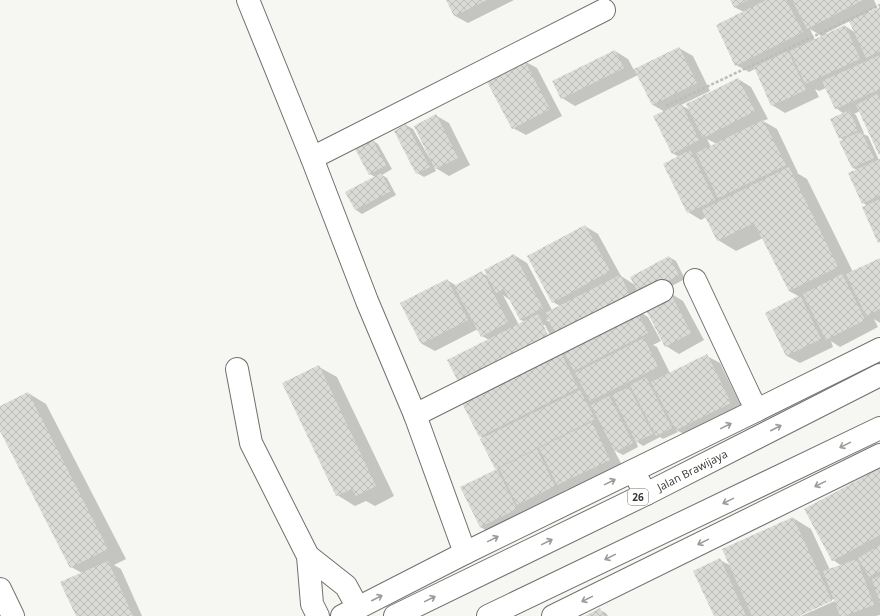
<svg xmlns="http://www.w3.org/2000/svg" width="880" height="616" font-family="'Open Sans',sans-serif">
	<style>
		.shadow { fill: #0003; fill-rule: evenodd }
		.building { fill: url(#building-cross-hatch) }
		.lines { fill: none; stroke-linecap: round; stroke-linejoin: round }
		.minor-casing { stroke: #71716d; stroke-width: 24 }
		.highway-casing { stroke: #71716d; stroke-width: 24 }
		.path { stroke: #bcbcb8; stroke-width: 2.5; stroke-dasharray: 3 2; stroke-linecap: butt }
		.minor { stroke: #fff; stroke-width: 22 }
		.highway { stroke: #fff; stroke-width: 22 }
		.oneway { stroke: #9b9b9a }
		.labels { text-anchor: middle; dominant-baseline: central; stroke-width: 3.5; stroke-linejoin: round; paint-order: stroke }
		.shield { fill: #fffffe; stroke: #737371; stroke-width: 1 }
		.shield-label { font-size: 10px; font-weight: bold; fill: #373735 }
		.street-label { font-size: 11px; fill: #373735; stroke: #fffffe }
	</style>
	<defs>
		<pattern id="building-cross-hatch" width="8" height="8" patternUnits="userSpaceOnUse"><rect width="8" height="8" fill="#dadbd7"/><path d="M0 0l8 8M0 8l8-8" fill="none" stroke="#bcbdb9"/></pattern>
	</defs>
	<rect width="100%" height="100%" fill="#f6f6f2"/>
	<!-- shadow -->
	<g class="shadow">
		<polygon points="447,0 514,0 468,23 455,16"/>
		<path d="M731,0H874L877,7L869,11V13L880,8V154L860,111L854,114L856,115L864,133L863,134L868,136L879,160H880V242H879L868,206L863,203L857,170L853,168L840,142L844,140L840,138L844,114L836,108L826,88L819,91L815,89L819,97L785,113L772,105L755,69L749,72L736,65L744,12L734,7ZM850,21L856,33L845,26L826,35V33ZM810,29L823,37L815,40Z"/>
		<path d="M679,48L693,56L710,91L681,105L690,110L738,79L751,87L768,119L763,121L777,129L798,173H797L807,179L853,272L880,259V323L874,319L878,327L840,347L831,341L833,347L800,363L787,356L800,297L789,291L763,238L736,251L718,240L706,217L701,220L688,212L679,157L672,153L665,112L653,105L638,75L575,106L562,98L615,51L628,59L634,70ZM707,139L717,144L711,147Z"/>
		<polygon points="524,61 537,68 562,116 526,135 513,128"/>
		<polygon points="435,115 449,123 470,165 449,176 434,167 436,171 424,177 417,173 406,125 413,129 430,159 431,158"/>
		<polygon points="372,140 378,144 392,169 382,175 387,178 396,195 362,214 356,210 346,193 375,177 370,174"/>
		<path d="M585,226L598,234L621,276L635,285L669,257L676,261L685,279L647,299L670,293L683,301L704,340L679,354L666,346L647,309L640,312L648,317L661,341L653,345L657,347L670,373L707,356L720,363L743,410L690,437L676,430L678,432L663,439L660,437L643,446L636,441L638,447L623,455L614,450L623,467L571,492L566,489L568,493L530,512L526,510L529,516L494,534L480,527L462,488L498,470L496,468L484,439L480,436L489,340L482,336L478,329L435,351L422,344L401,303L447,280L457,286L482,273L489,277L514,255L527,263L552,310L560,306L553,302ZM503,295L510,300L521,320L525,322L519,325ZM550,319L552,323L546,320ZM542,325H545L556,347L554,348Z"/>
		<polygon points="319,367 337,377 394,496 375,506 366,501 355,506 337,495"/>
		<polygon points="28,393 46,404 126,559 114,565 121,569 142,616 77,616 82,573 71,567 0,428 0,407"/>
		<polygon points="880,469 880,615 876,616 801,616 837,600 836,598 797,616 715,616 720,560 731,566 793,518 811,529 830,570 842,566 833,560"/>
		<polygon points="600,610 606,613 608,616 587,616"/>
	</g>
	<!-- building -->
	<g class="building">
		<polygon points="446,0 487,0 454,16"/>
		<polygon points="730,0 748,0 734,7"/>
		<polygon points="766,0 786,0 803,32 735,66 716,25"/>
		<polygon points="792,0 863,0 807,29"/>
		<polygon points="880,7 880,51 866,58 849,21"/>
		<polygon points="845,25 860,59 805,84 790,51"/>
		<polygon points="679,47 697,83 652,105 634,69"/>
		<polygon points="615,50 624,68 561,99 552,81"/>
		<polygon points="788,51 806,90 771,106 754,67"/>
		<polygon points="880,55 880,89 835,109 822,81"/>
		<polygon points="524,60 550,109 512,129 486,80"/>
		<polygon points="738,78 755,111 703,138 686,104"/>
		<polygon points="877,94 880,100 880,154 879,155 856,105"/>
		<polygon points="681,103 699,140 672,154 653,116"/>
		<polygon points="849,110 858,130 839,139 830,119"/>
		<polygon points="436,114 458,158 435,169 414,126"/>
		<polygon points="763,120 786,165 718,198 696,153"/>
		<polygon points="406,124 430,167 416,174 394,131"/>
		<polygon points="861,131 874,158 852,168 839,141"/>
		<polygon points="372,139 386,165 369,175 355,149"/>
		<polygon points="690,150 715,200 687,213 663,164"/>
		<polygon points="880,159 880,195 862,204 848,173"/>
		<polygon points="789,167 838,267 789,291 754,223 717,241 702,210"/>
		<polygon points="381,173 391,191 355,210 345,192"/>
		<polygon points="880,199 880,242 878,243 862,207"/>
		<polygon points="585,225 610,271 552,303 527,256"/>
		<polygon points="514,254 543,308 520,320 504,289 496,293 484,270"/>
		<polygon points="669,256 679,275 640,296 630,277"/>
		<polygon points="880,258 880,309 866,316 846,274"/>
		<polygon points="482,271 508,322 481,337 454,286"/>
		<polygon points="842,274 865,320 826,340 803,294"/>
		<polygon points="620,275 634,302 558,339 545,313"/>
		<polygon points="447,279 468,320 421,344 400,303"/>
		<polygon points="670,292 691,333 665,347 644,306"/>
		<polygon points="800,295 821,339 786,356 765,313"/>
		<polygon points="635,308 648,333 574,371 561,346"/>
		<polygon points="538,314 552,343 462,389 447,360"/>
		<polygon points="644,338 658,367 590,401 575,373"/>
		<polygon points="559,349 578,388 479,437 460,399"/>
		<polygon points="707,354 731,403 676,430 651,382"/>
		<polygon points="319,365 376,486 356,496 352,489 336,496 282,383"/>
		<polygon points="646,377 672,428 656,436 630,385"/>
		<polygon points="629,387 653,434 636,442 612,395"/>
		<polygon points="580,390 595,419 495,469 480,439"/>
		<polygon points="28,392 108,549 70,568 0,431 0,406"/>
		<polygon points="609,396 633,443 615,452 591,405"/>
		<polygon points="592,422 610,460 557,485 539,448"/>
		<polygon points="537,449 555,486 517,505 499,468"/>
		<polygon points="880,468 880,535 832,561 804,509"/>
		<polygon points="497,469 517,509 480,527 460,487"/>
		<polygon points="793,517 832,601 799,616 752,616 722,549"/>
		<polygon points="880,545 880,571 869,577 858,558"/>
		<polygon points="720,558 746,616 714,616 693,571"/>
		<polygon points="857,559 874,605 844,616 840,616 823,571"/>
		<polygon points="108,561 133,616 76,616 60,582"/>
		<polygon points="880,576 880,603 872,579"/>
		<polygon points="600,608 604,616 585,616"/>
	</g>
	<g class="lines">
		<defs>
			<g id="minor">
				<polyline points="248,0 312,158 367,301 415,415 465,553"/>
				<polyline points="312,158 604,10"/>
				<polyline points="695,280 750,397 757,410"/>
				<polyline points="237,369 251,443 308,556 346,586 358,608"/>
				<polyline points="415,415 662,291"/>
				<polyline points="308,556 312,604 318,616"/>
				<polyline points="0,589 13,616"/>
				<polyline points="342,616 465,553 757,410 880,349"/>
				<polyline points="553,616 880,455"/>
			</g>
			<g id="highway">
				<polyline points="633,471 646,494"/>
				<polyline points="395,616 646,494 880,375"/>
				<polyline points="488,616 880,428"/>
			</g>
		</defs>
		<!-- minor casing -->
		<use href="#minor" class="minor-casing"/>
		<!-- highway casing -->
		<use href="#highway" class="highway-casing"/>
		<!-- path -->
		<polyline class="path" points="666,106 880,5"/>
		<!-- minor -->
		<use href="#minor" class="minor"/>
		<!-- highway -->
		<use href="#highway" class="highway"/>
	</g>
	<!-- one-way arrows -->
	<defs><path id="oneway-shaft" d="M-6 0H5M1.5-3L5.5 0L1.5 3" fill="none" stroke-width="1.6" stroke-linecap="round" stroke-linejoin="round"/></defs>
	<g class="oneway">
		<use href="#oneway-shaft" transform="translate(726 426) rotate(-26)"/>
		<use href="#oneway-shaft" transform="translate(776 428) rotate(-27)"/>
		<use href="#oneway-shaft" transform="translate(845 445) rotate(154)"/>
		<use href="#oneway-shaft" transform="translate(610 482) rotate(-26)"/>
		<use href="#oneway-shaft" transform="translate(820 484) rotate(154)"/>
		<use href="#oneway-shaft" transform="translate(728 501) rotate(154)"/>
		<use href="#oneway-shaft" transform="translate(493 539) rotate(-26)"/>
		<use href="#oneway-shaft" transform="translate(547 542) rotate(-26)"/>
		<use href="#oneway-shaft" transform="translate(703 542) rotate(154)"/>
		<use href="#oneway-shaft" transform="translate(610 557) rotate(154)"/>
		<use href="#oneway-shaft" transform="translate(377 598) rotate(-27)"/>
		<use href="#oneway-shaft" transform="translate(430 599) rotate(-26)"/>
		<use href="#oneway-shaft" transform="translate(587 599) rotate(154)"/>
	</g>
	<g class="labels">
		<!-- shield labels -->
		<rect class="shield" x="628" y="489" width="20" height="16" rx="3"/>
		<g class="shield-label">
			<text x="638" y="497">26</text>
		</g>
		<!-- street labels -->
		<g class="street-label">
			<text transform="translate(692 470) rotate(-27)">Jalan Brawijaya</text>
		</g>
	</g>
</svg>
